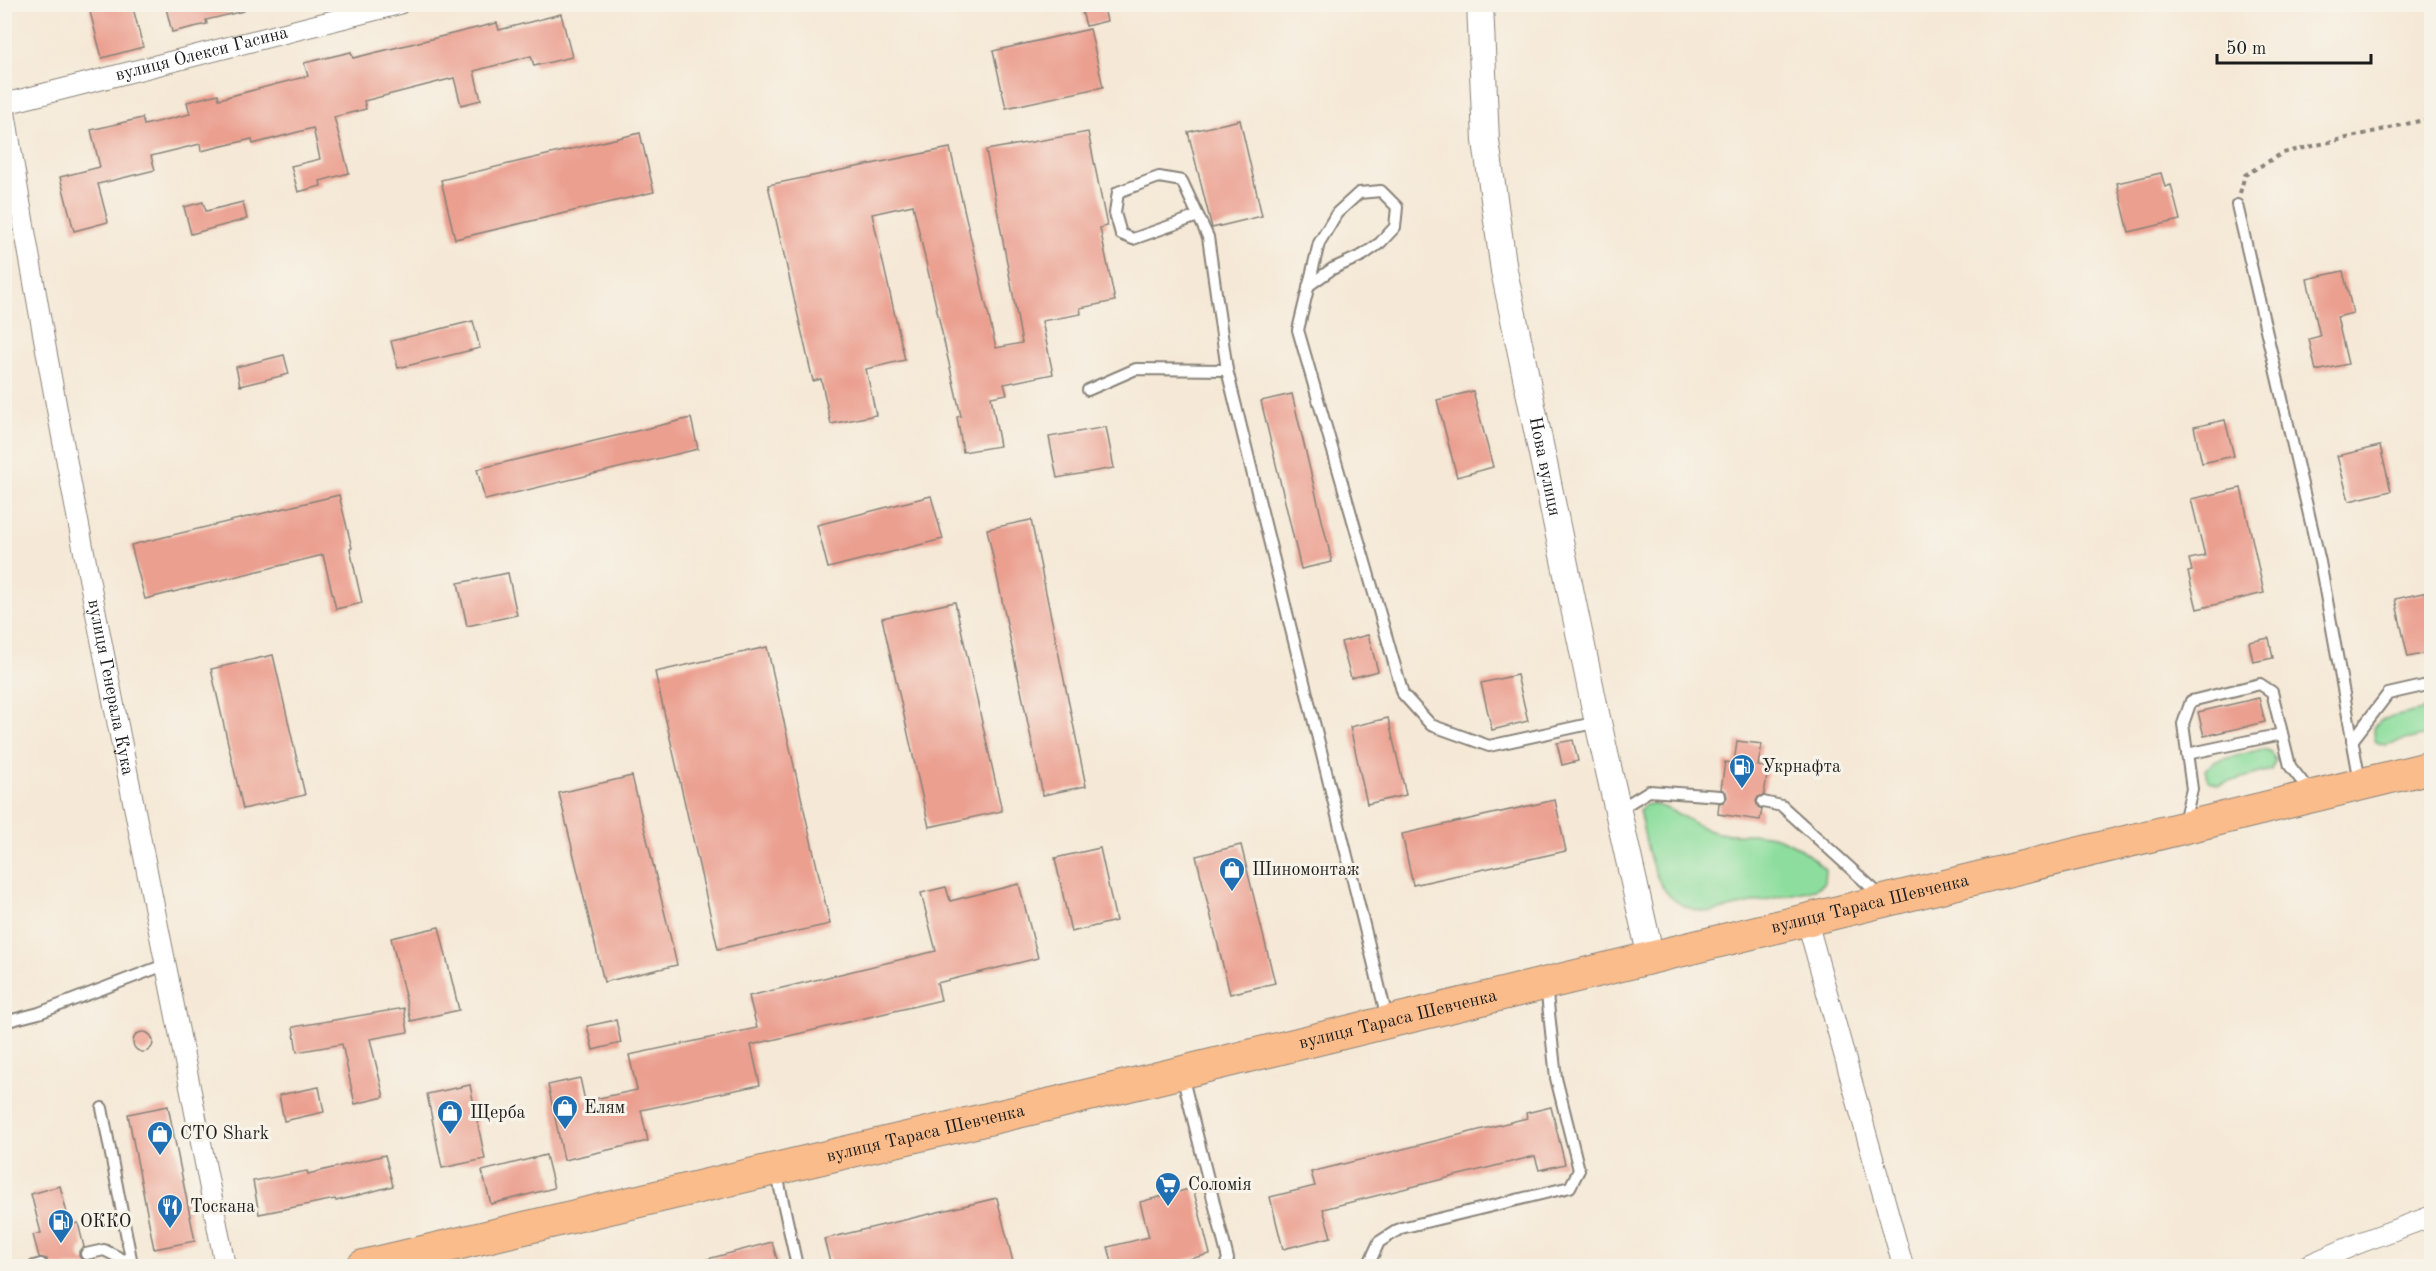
<svg xmlns="http://www.w3.org/2000/svg" width="2436" height="1271" font-family="'Old Standard TT',serif">
	<style>
		.green { fill: #8dde9e; stroke: #547d5d; stroke-width: 1.5 }
		.building { fill: #eb9f8f }
		.lines { fill: none; stroke-linecap: round; stroke-linejoin: round }
		.service-casing { stroke: #888279; stroke-width: 14 }
		.minor-casing { stroke: #888279; stroke-width: 22 }
		.tertiary-casing { stroke: #888279; stroke-width: 28 }
		.primary-casing { stroke: #888279; stroke-width: 34 }
		.path { stroke: #888279; stroke-width: 4; stroke-dasharray: 4.5 4.5; stroke-linecap: butt }
		.service { stroke: #fff; stroke-width: 10 }
		.minor { stroke: #fff; stroke-width: 20 }
		.tertiary { stroke: #fff; stroke-width: 26 }
		.primary { stroke: #fabc8b; stroke-width: 32 }
		.labels { text-anchor: middle; dominant-baseline: central; stroke-width: 6; stroke-linejoin: round; paint-order: stroke }
		.street-label { font-size: 18px; fill: #1c1c1c; stroke: #f7f3e8 }
		.poi-label { font-size: 18px; fill: #1c1c1c; stroke: #f7f3e8; text-anchor: start }
	</style>
	<rect width="100%" height="100%" fill="#f7f3e8"/>
	<filter id="ink" filterUnits="userSpaceOnUse"><feTurbulence type="fractalNoise" baseFrequency=".0167" numOctaves="2"/><feDisplacementMap in="SourceGraphic" scale="12" xChannelSelector="R" yChannelSelector="G"/><feConvolveMatrix kernelMatrix="1 2 1 2 8 2 1 2 1" color-interpolation-filters="sRGB"/></filter>
	<filter id="wash" filterUnits="userSpaceOnUse"><feTurbulence type="fractalNoise" baseFrequency=".008" numOctaves="4" result="noise"/><feDisplacementMap in="SourceGraphic" scale="24" xChannelSelector="R" yChannelSelector="G"/><feGaussianBlur stdDeviation="1.35" result="paint"/><feColorMatrix in="noise" values="0 0 0 0 0 0 0 0 0 0 0 0 0 0 0 0 0 1.4 0 .05"/><feComposite in="paint" operator="in"/></filter>
	<g filter="url(#wash)">
		<rect width="100%" height="100%" fill="#f5e8d6"/>
		<!-- green -->
		<g class="green">
			<polygon points="2431,708 2431,734 2385,745 2376,742 2373,728 2380,720"/>
			<polygon points="2262,749 2270,751 2275,761 2271,770 2218,785 2209,781 2206,770 2213,762"/>
			<path d="M1652,804C1674,808 1690,823 1710,831C1725,836 1741,834 1756,834C1785,834 1805,851 1825,869L1824,884L1815,889L1711,912C1652,910 1650,855 1639,810L1645,805Z"/>
		</g>
		<g id="blocks">
			<!-- building -->
			<g class="building">
				<polygon points="102,4 132,4 143,47 102,58 89,8"/>
				<polygon points="165,4 243,4 244,11 206,20 207,24 172,32"/>
				<polygon points="1080,4 1103,4 1107,21 1086,26"/>
				<polygon points="561,14 572,57 534,66 531,56 474,71 481,100 461,105 454,78 364,101 366,109 334,117 349,173 320,181 321,186 298,192 291,166 320,159 313,128 253,144 252,139 201,151 200,144 151,156 155,170 98,184 108,222 74,231 60,177 100,167 91,130 142,118 144,125 190,114 187,102 218,94 219,99 308,76 304,63 351,52 353,58 497,23 499,30"/>
				<polygon points="1090,29 1103,87 1006,108 993,51"/>
				<polygon points="1240,120 1262,216 1212,228 1188,132"/>
				<polygon points="1088,132 1107,226 1100,228 1115,301 1080,308 1081,314 1042,321 1053,374 1004,384 1007,394 991,397 1000,446 963,452 957,417 961,416 913,205 872,214 905,360 866,369 876,415 831,424 821,379 813,381 768,185 950,148 996,348 1022,343 986,150"/>
				<polygon points="640,133 654,192 455,239 441,180"/>
				<polygon points="2161,173 2165,187 2171,185 2180,220 2129,232 2117,183"/>
				<polygon points="203,202 206,211 243,202 247,219 191,234 184,207"/>
				<polygon points="2343,271 2353,313 2337,317 2348,364 2316,371 2309,339 2320,336 2307,279"/>
				<polygon points="473,321 480,348 398,368 391,341"/>
				<polygon points="284,355 289,374 240,386 236,367"/>
				<polygon points="1473,391 1493,467 1457,477 1437,400"/>
				<polygon points="1292,394 1332,562 1301,569 1261,401"/>
				<polygon points="691,418 698,449 485,500 477,469"/>
				<polygon points="2225,420 2234,456 2202,463 2194,427"/>
				<polygon points="1106,427 1114,468 1057,478 1049,437"/>
				<polygon points="2380,446 2391,491 2349,501 2337,456"/>
				<polygon points="2241,488 2264,593 2197,609 2188,572 2192,571 2189,559 2205,556 2191,499"/>
				<polygon points="339,495 352,548 350,549 362,603 336,609 323,555 145,599 131,545"/>
				<polygon points="931,496 943,539 828,568 817,525"/>
				<polygon points="1031,520 1086,786 1043,795 987,529"/>
				<polygon points="508,573 517,615 467,626 458,583"/>
				<polygon points="2432,591 2432,652 2408,657 2395,599"/>
				<polygon points="955,602 1002,811 929,827 882,618"/>
				<polygon points="1368,635 1378,671 1351,678 1341,642"/>
				<polygon points="2269,638 2273,658 2253,662 2249,642"/>
				<polygon points="767,647 830,924 718,949 655,672"/>
				<polygon points="273,655 305,795 243,809 211,669"/>
				<polygon points="1517,675 1528,721 1492,730 1481,683"/>
				<polygon points="2259,698 2265,722 2204,736 2198,712"/>
				<polygon points="1388,718 1406,795 1367,804 1350,727"/>
				<polygon points="1573,740 1578,761 1562,765 1557,743"/>
				<polygon points="1737,741 1762,744 1758,766 1768,768 1764,795 1758,797 1756,801 1758,807 1762,809 1760,820 1718,814 1719,803 1724,802 1727,797 1726,792 1721,789 1725,762 1734,763"/>
				<polygon points="632,776 677,965 604,982 559,793"/>
				<polygon points="1555,800 1566,851 1413,885 1402,834"/>
				<polygon points="1241,845 1275,983 1230,994 1196,856"/>
				<polygon points="1100,848 1116,921 1071,932 1055,858"/>
				<polygon points="1019,884 1038,958 937,983 941,1000 751,1045 760,1085 641,1110 648,1141 564,1160 548,1085 580,1078 585,1101 637,1090 629,1055 757,1028 749,996 936,951 921,893 946,887 950,901"/>
				<polygon points="439,927 459,1010 411,1021 391,938"/>
				<polygon points="404,1008 408,1032 370,1039 384,1097 355,1104 342,1044 297,1052 293,1027"/>
				<polygon points="616,1020 621,1043 593,1050 587,1026"/>
				<circle cx="143" cy="1042" r="10"/>
				<polygon points="470,1085 485,1159 442,1168 427,1094"/>
				<polygon points="319,1087 324,1112 284,1121 279,1095"/>
				<polygon points="168,1106 195,1241 154,1249 128,1114"/>
				<polygon points="1551,1107 1565,1164 1539,1170 1535,1156 1323,1209 1331,1237 1283,1249 1270,1197 1315,1186 1311,1172 1527,1118 1526,1113"/>
				<polygon points="385,1155 393,1186 336,1201 335,1199 259,1214 253,1181 307,1171 308,1174"/>
				<polygon points="546,1155 554,1188 491,1204 482,1171"/>
				<polygon points="60,1186 70,1225 78,1223 84,1247 79,1251 79,1256 83,1261 88,1261 90,1266 48,1266 47,1259 39,1257 33,1235 41,1233 31,1194"/>
				<polygon points="1193,1188 1210,1254 1160,1266 1113,1266 1108,1247 1149,1237 1140,1202"/>
				<polygon points="997,1198 1014,1266 831,1266 824,1239"/>
				<polygon points="772,1242 779,1266 701,1266 700,1261"/>
			</g>
		</g>
	</g>
	<g filter="url(#ink)">
		<use href="#blocks" fill-opacity="0" stroke="#888279" stroke-width="1.5"/>
		<g class="lines">
			<defs>
				<g id="service">
					<polyline points="2237,205 2320,562 2360,782"/>
					<polyline points="1198,216 1133,239 1121,234 1115,213 1118,192 1159,177 1182,181 1208,237 1227,370 1387,1018"/>
					<polyline points="1308,286 1332,269 1363,255 1380,243 1395,227 1397,207 1381,191 1359,193 1337,213 1319,243 1298,330 1403,694 1431,725 1489,746 1598,722"/>
					<polyline points="1088,390 1136,369 1227,370"/>
					<polyline points="2352,741 2388,694 2432,684"/>
					<polyline points="2187,754 2282,734"/>
					<polyline points="1763,802 1782,806 1882,897"/>
					<polyline points="1618,810 1649,791 1720,796"/>
					<polyline points="2184,822 2192,789 2183,724 2191,701 2260,684 2272,692 2290,766 2311,793"/>
					<polyline points="4,1022 39,1013 167,964"/>
					<polyline points="1182,1075 1228,1259 1225,1266"/>
					<polyline points="102,1108 132,1264"/>
					<polyline points="776,1170 797,1266"/>
					<polyline points="86,1254 104,1250 136,1266"/>
					<polyline points="34,1266 41,1264"/>
					<polyline points="1368,1266 1379,1242 1401,1228 1570,1187 1579,1170 1556,1078 1546,985"/>
				</g>
				<g id="minor">
					<path id="s1" d="M4,104L399,4"/>
					<path id="s2" d="M4,106C67,495 151,880 225,1266"/>
					<polyline points="1807,921 1903,1266"/>
					<polyline points="2306,1266 2359,1243 2432,1216"/>
				</g>
				<g id="tertiary">
					<path id="s3" d="M1480,4L1486,141L1504,271L1595,709L1651,958"/>
				</g>
				<g id="primary">
					<path id="s4" d="M363,1266L1056,1103L2432,767"/>
				</g>
			</defs>
			<!-- service casing -->
			<use href="#service" class="service-casing"/>
			<!-- minor casing -->
			<use href="#minor" class="minor-casing"/>
			<!-- tertiary casing -->
			<use href="#tertiary" class="tertiary-casing"/>
			<!-- primary casing -->
			<use href="#primary" class="primary-casing"/>
			<!-- path -->
			<polyline class="path" points="2240,193 2245,175 2283,153 2432,118"/>
			<!-- service -->
			<use href="#service" class="service"/>
			<!-- minor -->
			<use href="#minor" class="minor"/>
			<!-- tertiary -->
			<use href="#tertiary" class="tertiary"/>
			<!-- primary -->
			<use href="#primary" class="primary"/>
		</g>
	</g>
	<!-- icons -->
	<defs>
		<symbol id="fuel-pin" viewBox="-11 -11 22 30"><path d="M0 17L-7.5 6A9.5 9.5 0 1 1 7.5 6Z" fill="#1f6fb2" stroke="#f7f3e8"/><path d="M-5.5-6h7V0h2V4h1.3V-2.5L3-4.5l.8-.8L6-3V5H2.5V1h-1V6h-7ZM-4.2-4.7v3.2H.2V-4.7Z" fill="#fff"/></symbol>
		<symbol id="shop-pin" viewBox="-11 -11 22 30"><path d="M0 17L-7.5 6A9.5 9.5 0 1 1 7.5 6Z" fill="#1f6fb2" stroke="#f7f3e8"/><path d="M-5-2.5h2.3a2.7 3.5 0 0 1 5.4 0H5L5.5 6h-11ZM-1.5-2.5h3a1.5 2.3 0 0 0-3 0Z" fill="#fff"/></symbol>
		<symbol id="supermarket-pin" viewBox="-11 -11 22 30"><path d="M0 17L-7.5 6A9.5 9.5 0 1 1 7.5 6Z" fill="#1f6fb2" stroke="#f7f3e8"/><path d="M-6-5.5h2.5l.6 2H6L4.5 2H-2.5L-4.4-4H-6ZM-1.5 3.2a1.3 1.3 0 1 0 .1 0ZM3 3.2a1.3 1.3 0 1 0 .1 0Z" fill="#fff"/></symbol>
		<symbol id="restaurant-pin" viewBox="-11 -11 22 30"><path d="M0 17L-7.5 6A9.5 9.5 0 1 1 7.5 6Z" fill="#1f6fb2" stroke="#f7f3e8"/><path d="M-5-6h1v4h1v-4h1v4h1v-4h1v5L-1.5 .5V6h-2V.5L-5-1ZM5-6V6H3V1.5H1.5Q1.5-4 5-6Z" fill="#fff"/></symbol>
	</defs>
	<g fill-rule="evenodd">
		<use href="#fuel-pin" x="1727" y="752" width="30" height="40"/>
		<use href="#shop-pin" x="1217" y="855" width="30" height="40"/>
		<use href="#shop-pin" x="550" y="1093" width="30" height="40"/>
		<use href="#shop-pin" x="435" y="1098" width="30" height="40"/>
		<use href="#shop-pin" x="145" y="1119" width="30" height="40"/>
		<use href="#supermarket-pin" x="1153" y="1170" width="30" height="40"/>
		<use href="#restaurant-pin" x="155" y="1192" width="30" height="40"/>
		<use href="#fuel-pin" x="46" y="1207" width="30" height="40"/>
	</g>
	<g class="labels">
		<!-- street labels -->
		<g class="street-label">
			<text stroke="none"><textPath href="#s1" startOffset="204">вулиця Олекси Гасина</textPath></text>
			<text stroke="none"><textPath href="#s3" startOffset="468">Нова вулиця</textPath></text>
			<text stroke="none"><textPath href="#s2" startOffset="591">вулиця Генерала Кука</textPath></text>
			<text stroke="none"><textPath href="#s4" startOffset="1550">вулиця Тараса Шевченка</textPath></text>
			<text stroke="none"><textPath href="#s4" startOffset="1064">вулиця Тараса Шевченка</textPath></text>
			<text stroke="none"><textPath href="#s4" startOffset="578">вулиця Тараса Шевченка</textPath></text>
		</g>
		<!-- poi labels -->
		<g class="poi-label">
			<text x="1762" y="767">Укрнафта</text>
			<text x="1252" y="870">Шиномонтаж</text>
			<text x="584" y="1108">Елям</text>
			<text x="470" y="1113">Щерба</text>
			<text x="180" y="1134">СТО Shark</text>
			<text x="1188" y="1185">Соломiя</text>
			<text x="190" y="1207">Тоскана</text>
			<text x="80" y="1222">ОККО</text>
		</g>
	</g>
	<!-- margin -->
	<rect width="2436" height="1271" fill="none" stroke="#f7f3e8" stroke-width="24"/>
	<!-- scale -->
	<path d="M2217 54v9h154v-9" fill="none" stroke="#1c1c1c" stroke-width="3"/>
	<text x="2226" y="54" font-size="18" fill="#1c1c1c" stroke="#f7f3e8" stroke-width="4.5" paint-order="stroke">50 m</text>
</svg>
